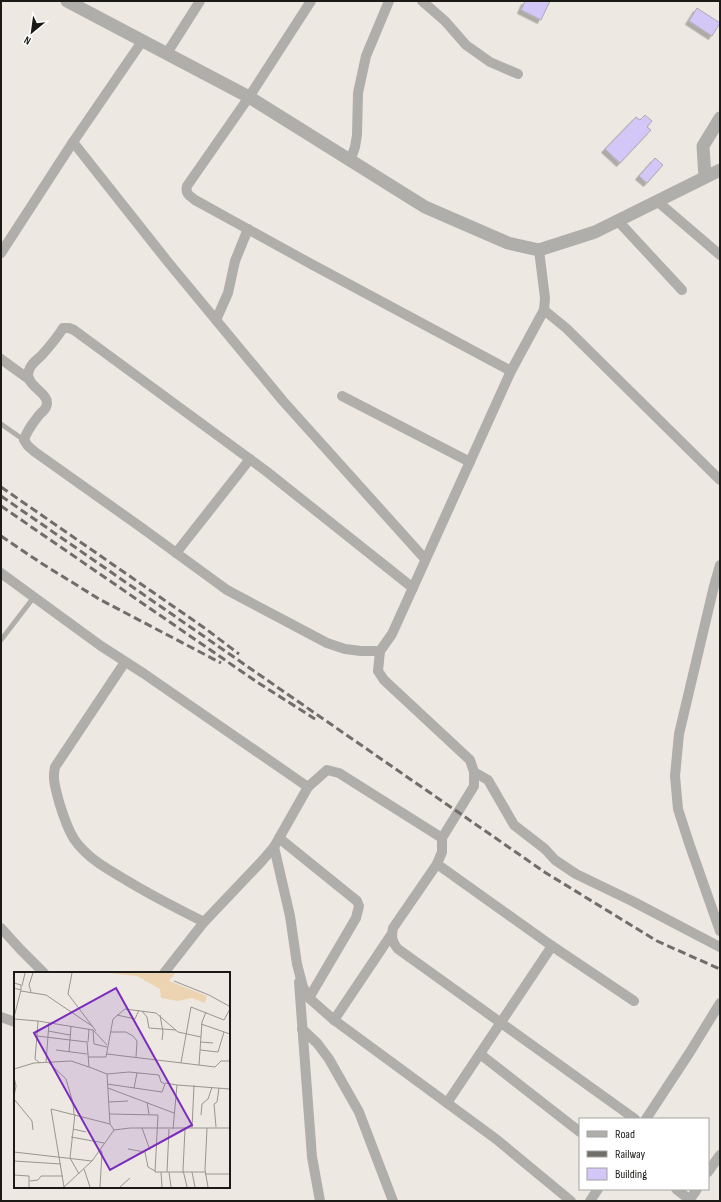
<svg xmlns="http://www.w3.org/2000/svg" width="721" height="1202" font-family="'Sofia Sans Condensed',sans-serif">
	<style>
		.building { fill: #d2c7f6; stroke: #abaab1; filter: url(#shadow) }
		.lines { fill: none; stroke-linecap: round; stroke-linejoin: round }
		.service { stroke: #b0aeab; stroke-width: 5 }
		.minor { stroke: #b0aeab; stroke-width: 10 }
		.tertiary { stroke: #b0aeab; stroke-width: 13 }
		.rail { stroke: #706e69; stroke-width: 3; stroke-dasharray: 8 4; stroke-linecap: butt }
		.inset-road { fill: none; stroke: #999690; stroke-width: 1 }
		.view { fill: #7b2cbf; fill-opacity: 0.15; stroke: #7b2cbf; stroke-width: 2 }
		.inset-edge { fill: none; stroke: #1b1a17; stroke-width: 2 }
	</style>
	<defs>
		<filter id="shadow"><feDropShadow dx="-3.5" dy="3.5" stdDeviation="0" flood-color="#0004"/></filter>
	</defs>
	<rect width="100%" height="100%" fill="#ede8e1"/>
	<!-- building -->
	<g class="building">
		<polygon points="525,1 550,1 541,20 521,10"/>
		<polygon points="697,8 720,23 712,36 689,21"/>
		<polygon points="645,115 652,121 647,127 651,130 620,163 605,149 636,117 640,120"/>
		<polygon points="655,158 663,165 647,183 639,176"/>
	</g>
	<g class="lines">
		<!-- service -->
		<g class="service">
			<polyline points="1,424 24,440"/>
			<polyline points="1,640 34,597"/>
		</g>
		<!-- minor -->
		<g class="minor">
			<path d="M311,1L249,97L187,186C185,194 190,196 195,200L313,265L511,371"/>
			<polyline points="422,1 445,21 466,45 490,62 518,74"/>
			<polyline points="167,53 200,1"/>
			<polyline points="73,142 168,262 283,401 425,559"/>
			<polyline points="350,161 355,147 357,135 358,93 366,56 389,1"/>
			<polyline points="657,201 720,255"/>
			<polyline points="618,221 682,290"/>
			<path d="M539,250L545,298L544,310L511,371L392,634L380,651L378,671L384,680L470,760L474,772V786L442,838V852L437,864L393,928C391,937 392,942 398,949L635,1119"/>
			<polyline points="1,253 73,142 143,40"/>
			<polyline points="544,310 566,328 720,480"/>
			<polyline points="216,320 228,293 235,261 248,229"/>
			<polyline points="1,359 30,380"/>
			<polyline points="342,396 470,462"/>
			<polyline points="176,553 250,459"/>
			<polyline points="720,565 714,586 679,734 675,776 678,809 689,843 720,931"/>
			<polyline points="1,573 101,646 143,673 308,787"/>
			<path d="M380,651H361L345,649L327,643L227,590L142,528L35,452L28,446L24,440C27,430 33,423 40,414C42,412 45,410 46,407C53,392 20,386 30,368C32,363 38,359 42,355C50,346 57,338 63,328H69L74,330L266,471L413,588"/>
			<path d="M125,662L55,767C52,780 56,789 59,802C63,815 67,828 74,839C87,858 107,869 126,880C152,896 178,909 204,922"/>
			<polyline points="474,772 488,780 514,825 545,849 555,860 576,874 632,901 720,947"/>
			<polyline points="279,838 357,901 359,906 356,918 309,998"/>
			<polyline points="274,847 290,916 297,964 303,987 309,998 334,1020 496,1139 571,1201"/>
			<polyline points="437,864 552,946 634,1001"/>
			<polyline points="1,928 20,949 44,973"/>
			<polyline points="164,973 204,922 261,862 274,847 308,787 327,770 339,773 442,838"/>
			<polyline points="299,982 312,1157 320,1201"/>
			<polyline points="1,1017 15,1022"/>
			<polyline points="334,1020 391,935"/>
			<polyline points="302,1029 317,1043 329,1059 359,1112 393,1201"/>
			<polyline points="480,1054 580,1132"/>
			<polyline points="447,1103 552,946"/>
			<polyline points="646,1119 690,1052 720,1003"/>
			<polyline points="708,1172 720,1155"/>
			<polyline points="676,1189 690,1200"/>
			<polyline points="590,1201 598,1189"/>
			<polyline points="689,1201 697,1189"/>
		</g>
		<!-- tertiary -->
		<g class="tertiary">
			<polyline points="67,1 249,97 425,207 508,243 539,250 595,232 720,170"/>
			<polyline points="705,177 703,146 720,118"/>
		</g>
		<!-- rail -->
		<g class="rail">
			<polyline points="1,487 206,629 239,654"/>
			<polyline points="1,496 546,873 657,941 720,969"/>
			<polyline points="1,506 257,682 315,719"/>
			<polyline points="1,536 41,563 99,599 221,663"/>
		</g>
	</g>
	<!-- overview -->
	<g transform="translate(14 972)">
		<rect width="216" height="216" fill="#ede8e1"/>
		<path d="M94,1H161L155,9L193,24L191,31L178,26L164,29L147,26L146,17L123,4Z" fill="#ecd4b2"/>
		<path class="inset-road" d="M58,1L54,22L82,59M160,9L195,23L215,34L216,37M0,11L7,13V18M8,14L11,1M0,16L7,18L0,45M7,19L32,23L78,54M17,20L15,13L19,1M128,39L133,45L135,56L162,58M103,43L121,47L125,38M146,43L149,60L148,68M0,47L24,49L23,64L73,70L75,95L93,102L96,152L100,158M24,49L79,58L93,73M187,52L216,62M79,58L80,72L93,75M34,59L56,63M96,60H112L119,64L123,69L122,85M23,64L21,87L26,91M74,70L75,57M187,70L199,71M42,78L73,82M186,78L204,80L210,60M55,80L57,55M93,82L201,95L207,89H216M74,85H92L99,47L111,37L142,41L164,60L187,65M32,90L35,51M35,91L52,107L59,131L60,142M167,91L177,35L210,48L216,37M185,93L188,50L192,40M0,97L20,91L57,89L75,95M93,102L115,100L145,103L147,110L151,112L148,120L93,112M0,105L2,114L0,124M151,111L163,113M94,116L160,141M120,116L123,101M0,127L18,149L19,158M95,130L114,129M133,130L135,142M61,142L56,186L65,202M96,142L144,143L141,200H191M187,143L188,132L194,127L198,115M202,155L200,132L203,130L205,116M128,156L136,178M178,156L180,113M193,156L191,198L194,215M59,157L72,160M159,157L163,113L216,117M171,157L169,198L173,215M57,165L90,171M86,177L88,180L86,215M114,177L131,180L134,195L141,199M0,180L78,189M0,189L47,192M70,197L76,215M147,200L148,215M153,200L155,157M155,200L157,215M178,200L181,215M191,202H216M0,203L15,204V215M16,209L24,208L27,204H49M50,215L78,189L100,158L116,156H216M50,215L37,137L96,152M106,215L116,206"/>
		<path class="view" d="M102,16L178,153L96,198L20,61Z"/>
		<rect width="216" height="216" class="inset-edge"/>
	</g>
	<!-- border -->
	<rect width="721" height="1202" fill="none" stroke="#1b1a17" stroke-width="4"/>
	<!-- legend -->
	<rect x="579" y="1118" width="130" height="72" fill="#ffffff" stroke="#a4a3a2"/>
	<rect x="587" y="1131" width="20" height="6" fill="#b0aeab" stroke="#a4a3a2"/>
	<text x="615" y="1138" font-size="12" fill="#1b1a17">Road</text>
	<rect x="587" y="1151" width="20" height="6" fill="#706e69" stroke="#a4a3a2"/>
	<text x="615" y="1158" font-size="12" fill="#1b1a17">Railway</text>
	<rect x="587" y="1168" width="20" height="12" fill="#d2c7f6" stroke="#a4a3a2"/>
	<text x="615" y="1178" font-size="12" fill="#1b1a17">Building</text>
	<!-- north arrow -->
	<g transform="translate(32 32) rotate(209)" stroke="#ffffff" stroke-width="3" paint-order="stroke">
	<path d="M0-3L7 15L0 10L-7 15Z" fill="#1b1a17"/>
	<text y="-6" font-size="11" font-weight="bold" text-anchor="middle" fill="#1b1a17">N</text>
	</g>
</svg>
